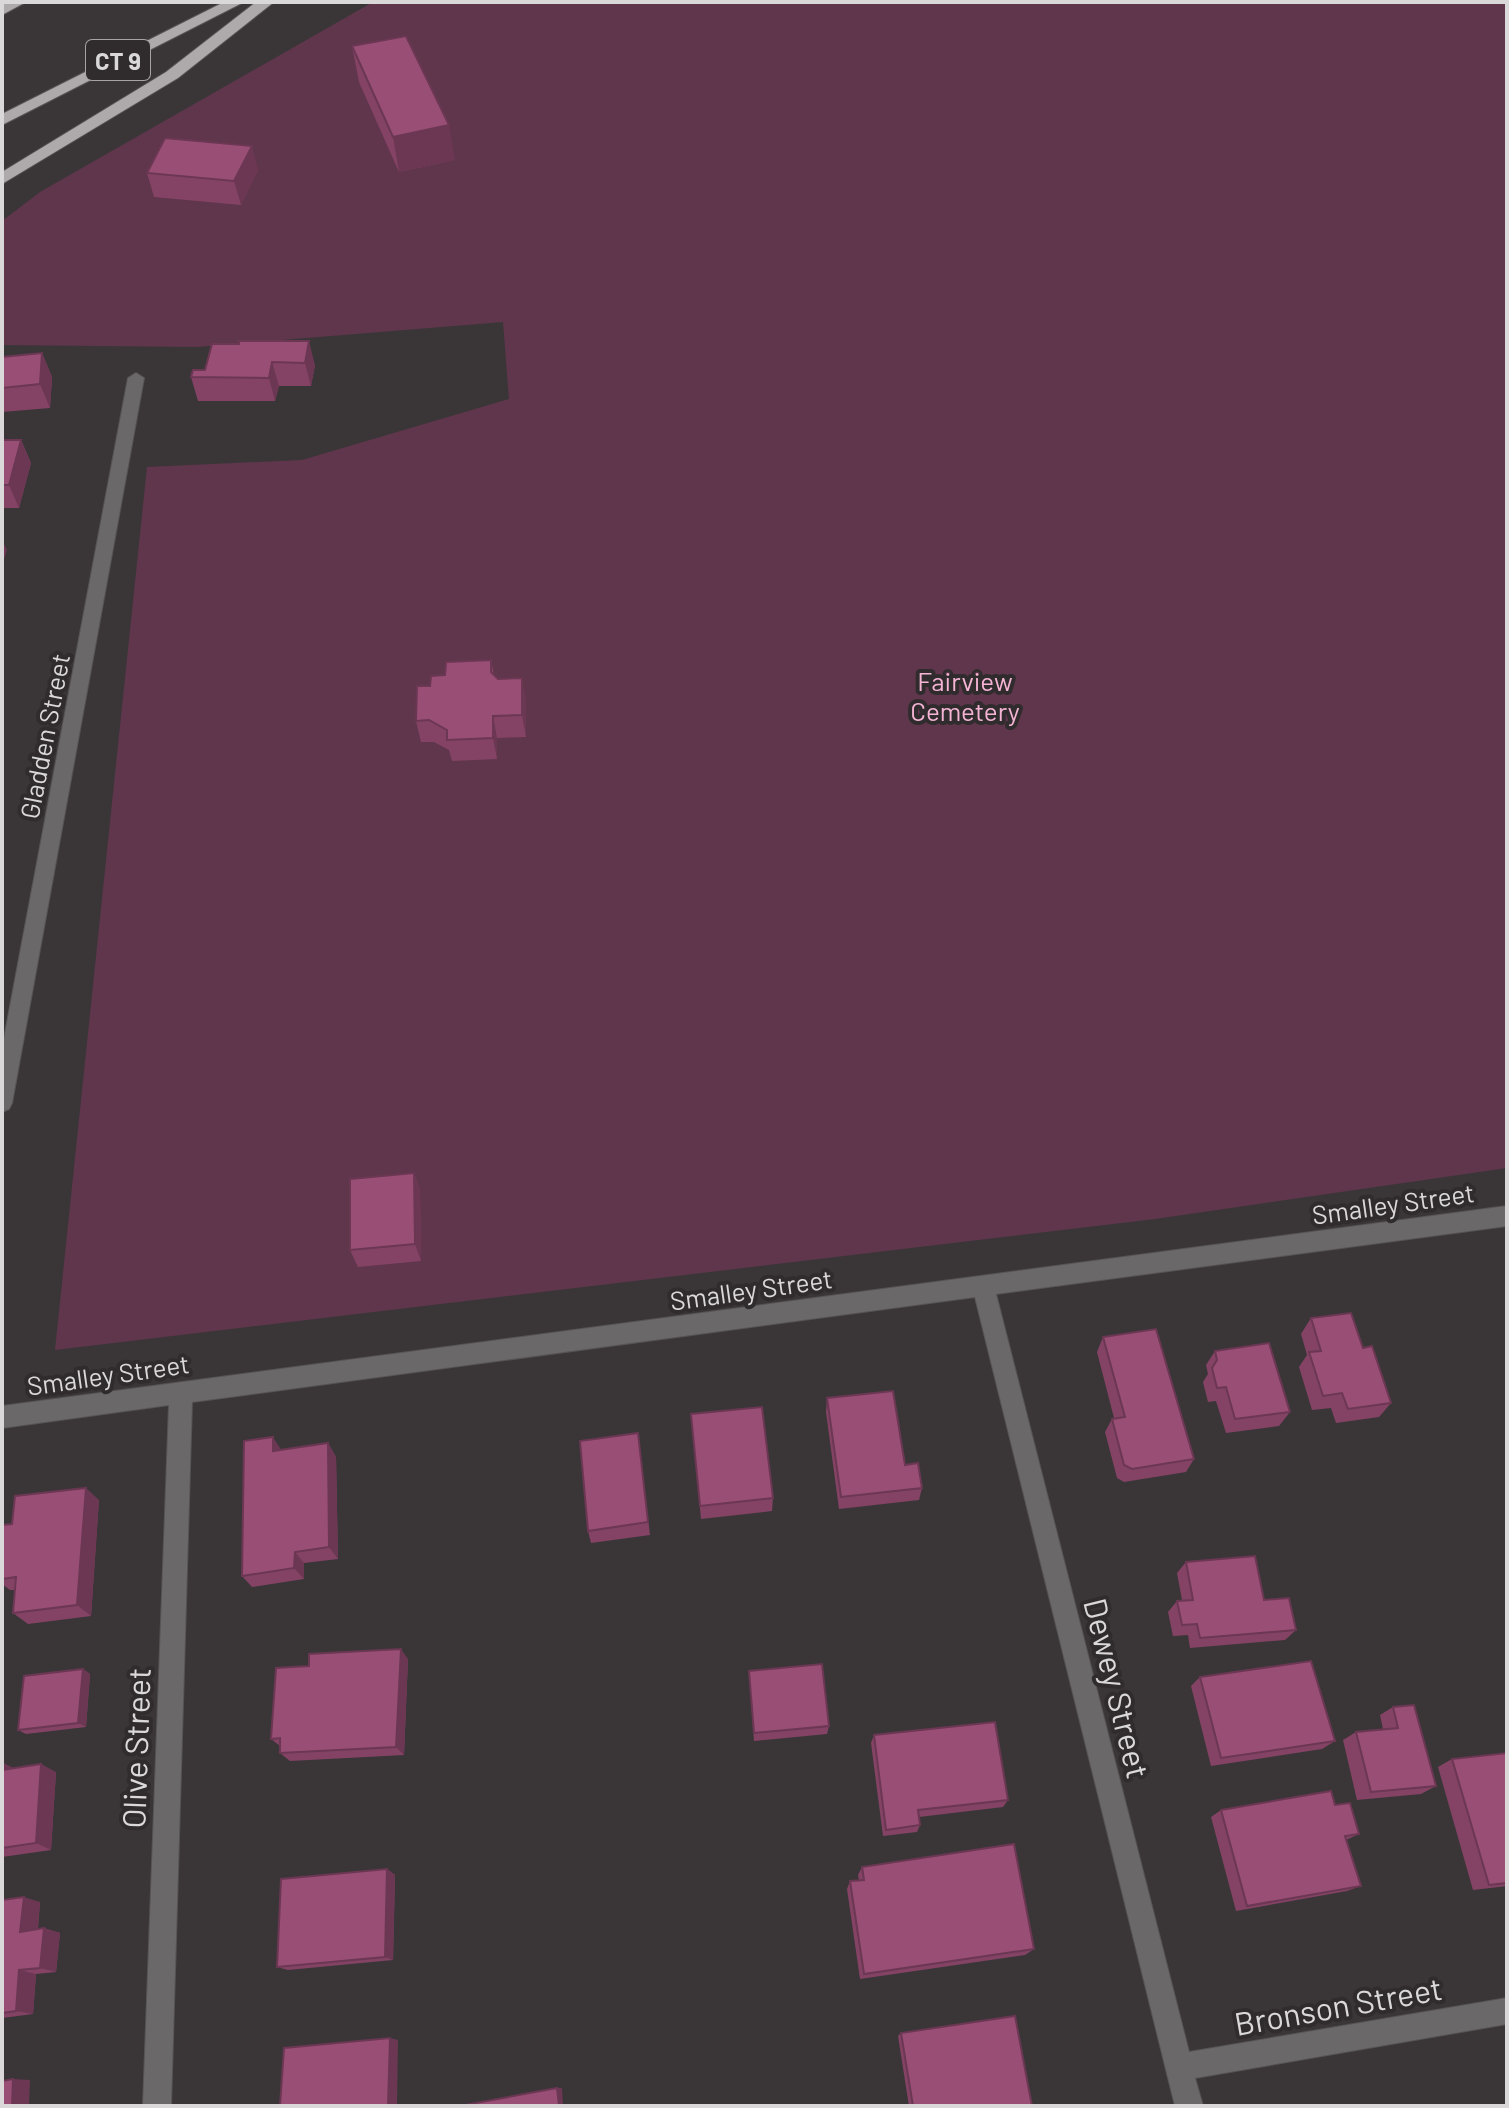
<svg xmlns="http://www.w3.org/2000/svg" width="1509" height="2108" font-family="Barlow,sans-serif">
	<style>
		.green { fill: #60364c }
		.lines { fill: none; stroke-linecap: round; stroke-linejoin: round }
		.minor-casing { stroke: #575355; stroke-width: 2 }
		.motorway-casing { stroke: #575355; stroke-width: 2 }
		.minor { fill: #6a6869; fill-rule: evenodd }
		.motorway { fill: #aea9ab; fill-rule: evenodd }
		.wall { fill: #844365 }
		.shaded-wall { fill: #6b3753 }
		.building { fill: #994e76; stroke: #6b3753; stroke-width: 2 }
		.labels { text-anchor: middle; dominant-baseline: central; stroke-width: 8; stroke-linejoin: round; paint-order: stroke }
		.shield { fill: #302c2e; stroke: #a7a4a6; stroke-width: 2 }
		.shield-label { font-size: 24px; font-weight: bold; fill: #dad8d9 }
		.park-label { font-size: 26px; fill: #f5b4d4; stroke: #302c2e }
		.street-label { font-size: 26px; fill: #dad8d9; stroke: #302c2e }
		.near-street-label { font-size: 32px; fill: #dad8d9; stroke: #302c2e }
	</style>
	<rect width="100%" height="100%" fill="#3a3638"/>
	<!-- green -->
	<polygon class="green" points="373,2 1507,2 1507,1168 1155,1219 55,1350 147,467 302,460 509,399 503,322 197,347 2,345 2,221 40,192"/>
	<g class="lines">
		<defs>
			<g id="minor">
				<polygon points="136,373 144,378 12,1103 9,1109 2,1112 2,1049 128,378"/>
				<polygon points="1507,1206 1507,1226 996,1294 1189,2052 1507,1998 1507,2024 1195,2078 1203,2106 1175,2106 975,1297 192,1402 171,2106 143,2106 169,1405 2,1428 2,1406"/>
			</g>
			<g id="motorway">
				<polygon points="6,2 26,2 2,15 2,4"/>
				<polygon points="224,2 244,2 2,125 2,114"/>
				<polygon points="256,2 274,2 178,78 2,184 2,172 166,72"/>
			</g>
		</defs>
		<!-- minor casing -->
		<use href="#minor" class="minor-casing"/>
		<!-- motorway casing -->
		<use href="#motorway" class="motorway-casing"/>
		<!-- minor -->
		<use href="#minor" class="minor"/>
		<!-- motorway -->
		<use href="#motorway" class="motorway"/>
	</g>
	<!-- wall -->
	<g class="wall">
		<polygon points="352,46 455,160 399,172 359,82"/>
		<polygon points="258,170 241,205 154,197 147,173"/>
		<polygon points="239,344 315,365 311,386 279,386 275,401 198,401 191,377 205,370"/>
		<polygon points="42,353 52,377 50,408 2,412 2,357"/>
		<polygon points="2,440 21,440 31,463 19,508 2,508"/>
		<polygon points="491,660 494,675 526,700 526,737 497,738 497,759 452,761 449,750 434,742 421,742 416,721 430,686 445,675"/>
		<polygon points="414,1173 420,1190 421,1261 358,1267 350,1250"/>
		<polygon points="1311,1318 1363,1348 1391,1403 1379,1417 1336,1423 1331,1408 1312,1410 1299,1367 1307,1355 1301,1334"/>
		<polygon points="1103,1337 1194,1459 1186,1472 1124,1482 1117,1478 1105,1432 1112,1419 1114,1418 1097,1352"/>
		<polygon points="1215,1351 1290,1412 1279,1426 1226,1433 1216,1401 1208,1402 1203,1382 1208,1374 1206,1365"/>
		<polygon points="827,1398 905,1465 922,1488 919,1500 839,1509 826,1412"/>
		<polygon points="691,1414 773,1498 772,1511 701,1519"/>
		<polygon points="638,1433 650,1535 591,1543 588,1531"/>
		<polygon points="328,1443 336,1457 338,1559 304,1563 304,1579 252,1587 242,1576 281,1450"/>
		<polygon points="99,1500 91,1616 28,1624 13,1613 15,1590 10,1590 2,1584 2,1525 12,1524"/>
		<polygon points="1186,1562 1264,1600 1296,1630 1285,1640 1190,1648 1188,1635 1173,1636 1168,1612 1177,1601 1182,1600 1177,1573"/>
		<polygon points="408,1659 404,1755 290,1761 280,1753 280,1746 271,1739 309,1666"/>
		<polygon points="83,1669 90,1674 86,1727 26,1734 18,1730"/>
		<polygon points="749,1671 829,1726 827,1734 754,1741"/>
		<polygon points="1200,1677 1335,1741 1322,1749 1211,1766 1191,1686"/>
		<polygon points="1393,1707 1436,1786 1421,1794 1357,1800 1343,1740 1356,1732 1383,1729 1380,1715"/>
		<polygon points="874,1735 1008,1800 1003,1807 919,1817 920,1825 917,1832 883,1836 871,1743"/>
		<polygon points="1507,1753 1507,1886 1473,1890 1438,1767 1452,1759"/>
		<polygon points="3,1763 13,1768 56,1772 51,1850 2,1857"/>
		<polygon points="1335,1805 1359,1834 1346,1840 1361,1886 1347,1891 1236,1911 1211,1817 1221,1810"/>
		<polygon points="862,1867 1034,1949 1025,1955 860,1979 847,1889 850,1881 859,1880 858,1875"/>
		<polygon points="387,1869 395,1875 393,1960 288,1970 277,1967"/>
		<polygon points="2,1900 40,1902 38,1929 44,1928 60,1933 56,1972 36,1974 33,2014 2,2018"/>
		<polygon points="901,2033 1032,2106 909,2106 898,2036"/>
	</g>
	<!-- shaded-wall -->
	<g class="shaded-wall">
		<polygon points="449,125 455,160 399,172 393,137"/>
		<polygon points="252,146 258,170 241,205 234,181"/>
		<polygon points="309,341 315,365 311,386 305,363"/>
		<polygon points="42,353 52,377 50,408 40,384"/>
		<polygon points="272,362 279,386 275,401 269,378"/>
		<polygon points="21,440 31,463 19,508 9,485"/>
		<polygon points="2,540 7,550 2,565"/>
		<polygon points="522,678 526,700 526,737 522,715"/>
		<polygon points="493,716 497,738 497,759 493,738"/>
		<polygon points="414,1173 420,1190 421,1261 415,1244"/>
		<polygon points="273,1437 282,1451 273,1451"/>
		<polygon points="328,1443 336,1457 338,1559 329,1547"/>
		<polygon points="86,1488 99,1500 91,1616 77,1605"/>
		<polygon points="295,1552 304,1563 304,1579 294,1568"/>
		<polygon points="401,1649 408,1659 404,1755 396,1747"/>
		<polygon points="83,1669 90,1674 86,1727 78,1723"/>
		<polygon points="3,1763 19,1771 2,1770"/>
		<polygon points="41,1764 56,1772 51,1850 36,1843"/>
		<polygon points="387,1869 395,1875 393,1960 385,1957"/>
		<polygon points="24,1897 40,1902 37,1936 20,1932"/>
		<polygon points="44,1928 60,1933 56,1972 40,1968"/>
		<polygon points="19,1970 36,1974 33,2014 16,2011"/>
		<polygon points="390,2038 398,2040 397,2106 388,2106"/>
		<polygon points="13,2079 30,2080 29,2106 12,2106"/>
		<polygon points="557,2088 562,2088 563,2106 559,2106"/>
	</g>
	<!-- building -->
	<g class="building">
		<polygon points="406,36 449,125 393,137 352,46"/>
		<polygon points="165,138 252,146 234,181 147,173"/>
		<polygon points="239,341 309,341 305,363 272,362 269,378 191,377 193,370 205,370 212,344 239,344"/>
		<polygon points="42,353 40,384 2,388 2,357"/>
		<polygon points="2,440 21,440 9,485 2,485"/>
		<polygon points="491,660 491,672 498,679 522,678 522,715 493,716 493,738 447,740 447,730 429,720 416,721 417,686 430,686 431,676 445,675 446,662"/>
		<polygon points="414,1173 415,1244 350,1250 350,1179"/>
		<polygon points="1351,1313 1363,1348 1372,1346 1391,1403 1348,1409 1342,1393 1323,1396 1309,1352 1321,1351 1311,1318"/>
		<polygon points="1156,1329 1194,1459 1132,1469 1124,1465 1112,1419 1125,1417 1103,1337"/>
		<polygon points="1269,1343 1290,1412 1235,1419 1226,1387 1217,1388 1212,1368 1217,1360 1215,1351"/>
		<polygon points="893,1391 905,1465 918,1463 922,1488 841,1497 827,1398"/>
		<polygon points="762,1407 773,1498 700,1506 691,1414"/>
		<polygon points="638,1433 648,1522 588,1531 580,1441"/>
		<polygon points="273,1437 273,1451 328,1443 329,1547 295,1552 294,1568 242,1576 244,1441"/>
		<polygon points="86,1488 77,1605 13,1613 16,1577 2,1579 2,1525 12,1524 15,1496"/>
		<polygon points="1255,1556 1264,1600 1289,1598 1296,1630 1200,1638 1197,1624 1182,1625 1177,1601 1193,1600 1186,1562"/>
		<polygon points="401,1649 396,1747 280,1753 280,1738 271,1739 276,1668 309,1666 309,1654"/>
		<polygon points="1311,1661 1335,1741 1221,1758 1200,1677"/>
		<polygon points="822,1664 829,1726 754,1733 749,1671"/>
		<polygon points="83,1669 78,1723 18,1730 24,1676"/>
		<polygon points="1414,1705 1436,1786 1371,1792 1356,1732 1398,1728 1393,1707"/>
		<polygon points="995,1722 1008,1800 918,1810 920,1825 886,1830 874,1735"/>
		<polygon points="1507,1753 1507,1883 1489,1885 1452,1759"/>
		<polygon points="3,1763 2,1770 41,1764 36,1843 2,1848 2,1764"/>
		<polygon points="1331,1791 1335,1805 1350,1803 1359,1834 1345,1836 1361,1886 1247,1906 1221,1810"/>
		<polygon points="1014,1844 1034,1949 864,1974 850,1881 864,1880 862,1867"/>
		<polygon points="387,1869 385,1957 277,1967 281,1879"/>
		<polygon points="24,1897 20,1932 44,1928 40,1968 19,1970 16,2011 2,2013 2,1900"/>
		<polygon points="1015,2016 1032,2106 913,2106 901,2033"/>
		<polygon points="390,2038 388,2106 280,2106 284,2048"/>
		<polygon points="13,2079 12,2106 2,2106 2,2081"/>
		<polygon points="557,2088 559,2106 460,2106"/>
	</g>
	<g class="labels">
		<!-- shield labels -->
		<rect class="shield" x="86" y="40" width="64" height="40" rx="6"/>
		<g class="shield-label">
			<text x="118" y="60">CT 9</text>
		</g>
		<!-- park labels -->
		<g class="park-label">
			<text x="965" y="680">Fairview<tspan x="965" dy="30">Cemetery</tspan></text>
		</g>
		<!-- street labels -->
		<g class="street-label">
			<text transform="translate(44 736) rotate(-79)">Gladden Street</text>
			<text transform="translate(1393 1203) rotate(-8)">Smalley Street</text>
			<text transform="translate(751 1289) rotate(-8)">Smalley Street</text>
			<text transform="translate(108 1374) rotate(-8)">Smalley Street</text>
		</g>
		<!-- near-street labels -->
		<g class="near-street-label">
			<text transform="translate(1118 1688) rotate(76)">Dewey Street</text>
			<text transform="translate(135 1748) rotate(-88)">Olive Street</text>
			<text transform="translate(1338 2005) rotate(-10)">Bronson Street</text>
		</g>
	</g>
	<!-- border -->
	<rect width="1509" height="2108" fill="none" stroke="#dad8d9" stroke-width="8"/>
</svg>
